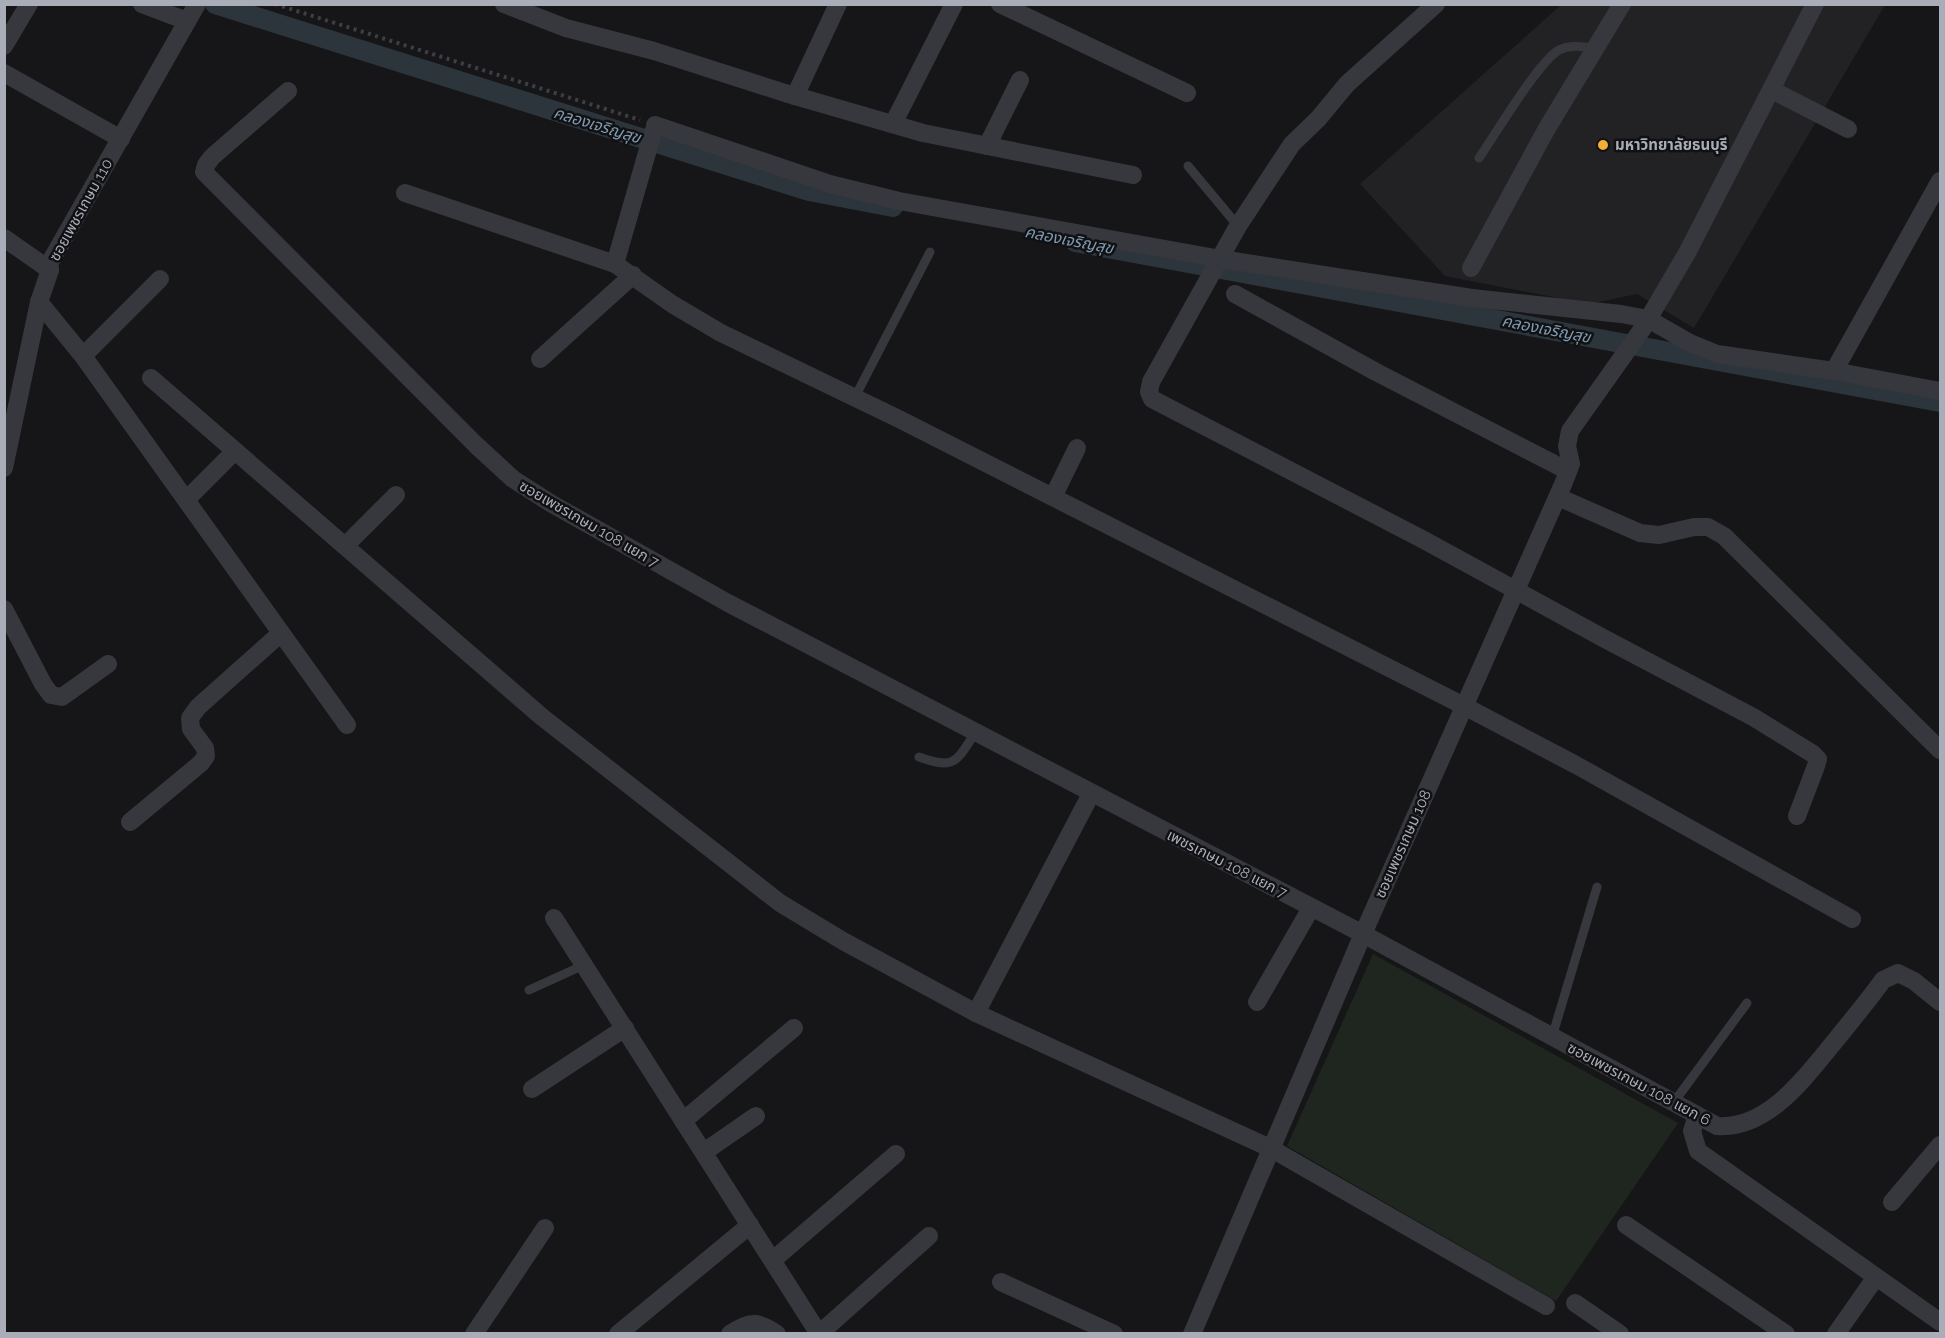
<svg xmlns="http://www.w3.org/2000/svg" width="1945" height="1338" font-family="Raleway,'Noto Sans Thai',sans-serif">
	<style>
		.built { fill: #222225 }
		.green { fill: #1e261f }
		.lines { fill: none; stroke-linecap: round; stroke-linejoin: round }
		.canal { stroke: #2c353c; stroke-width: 20 }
		.path { stroke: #3d3f44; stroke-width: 4; stroke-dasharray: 3 4.5; stroke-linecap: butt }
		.lane { stroke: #37383d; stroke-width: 9 }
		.street { stroke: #37383d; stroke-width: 18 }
		.poi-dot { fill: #f2b134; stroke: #111113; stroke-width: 2 }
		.labels { text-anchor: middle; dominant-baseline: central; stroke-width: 5; stroke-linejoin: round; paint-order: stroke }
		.poi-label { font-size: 15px; font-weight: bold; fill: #a8adb8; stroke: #111113; text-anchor: start }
		.street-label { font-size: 15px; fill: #a8adb8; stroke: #111113 }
		.water-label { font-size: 16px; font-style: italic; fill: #7f9bb3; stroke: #111113 }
	</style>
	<rect width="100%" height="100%" fill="#161618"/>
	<!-- built -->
	<polygon class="built" points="1561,5 1885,5 1694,328 1637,294 1589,304 1445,276 1360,184"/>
	<!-- green -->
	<polygon class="green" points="1373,954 1678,1123 1556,1301 1287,1146"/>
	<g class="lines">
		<!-- canal -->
		<g class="canal">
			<polyline points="215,4 809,191 893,207"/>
			<polyline points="1075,242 1940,402"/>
		</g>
		<!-- path -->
		<polyline class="path" points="275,4 640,120"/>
		<!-- lane -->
		<g class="lane">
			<path d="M1479,158C1495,135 1538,62 1559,50C1570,44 1582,47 1595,48"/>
			<polyline points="1188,166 1238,226"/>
			<polyline points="855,397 930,252"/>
			<path d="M919,757C955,770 956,762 975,733"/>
			<polyline points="529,990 584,965"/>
			<polyline points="1552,1037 1597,887"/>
			<polyline points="1674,1102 1747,1003"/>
		</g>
		<!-- street -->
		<g class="street">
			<polyline points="142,4 187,21"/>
			<polyline points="504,4 566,28 654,51 785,93 923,133 1133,175"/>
			<polyline points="1000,4 1187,93"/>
			<polyline points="1436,4 1347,84 1318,119 1292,144 1238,226 1151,382 1149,392 1152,399 1422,539 1605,639 1753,717 1813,754 1818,759 1816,766 1797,816"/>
			<polyline points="4,46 29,4"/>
			<polyline points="4,73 121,139"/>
			<polyline points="1772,90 1848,129"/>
			<path d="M288,91L212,157L206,165L204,172L476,445L513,479L552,504L728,603L1363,934L1717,1126C1768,1130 1806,1076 1835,1041C1851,1021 1868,1001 1883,980L1898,973L1914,981L1940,1002"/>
			<polyline points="795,96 838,4"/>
			<polyline points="893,124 954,4"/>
			<polyline points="655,125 830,184 899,201 1221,259 1472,298 1621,314 1648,319 1690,343 1717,354 1834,371 1940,391"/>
			<polyline points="987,146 1020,80"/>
			<polyline points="405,193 615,264 672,304 721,333 899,419 1464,706 1576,765 1852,919"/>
			<polyline points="4,238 50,270"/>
			<polyline points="615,264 653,132"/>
			<polyline points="1471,268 1546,130 1622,4"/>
			<polyline points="1235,294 1376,372 1568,471"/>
			<polyline points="39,302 83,356 347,725"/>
			<polyline points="83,356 160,279"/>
			<polyline points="540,359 633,275"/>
			<polyline points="1834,371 1940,181"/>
			<polyline points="151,378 542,717 780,903 843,941 976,1013 1270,1148 1546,1306"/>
			<polyline points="4,468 39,302 50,270 49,264 197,4"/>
			<polyline points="1053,497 1077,448"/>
			<polyline points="1558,497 1640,533 1659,535 1694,527 1708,527 1724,536 1940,750"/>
			<polyline points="186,500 235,451"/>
			<polyline points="345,546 396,495"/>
			<polyline points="4,609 43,684 51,695 62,697 108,664"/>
			<polyline points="130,822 201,763 206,756 205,748 191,729 190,718 198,707 281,633"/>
			<polyline points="554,918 819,1334 929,1236"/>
			<polyline points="1257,1002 1311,908"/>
			<polyline points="976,1013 1091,794"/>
			<polyline points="532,1089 625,1028"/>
			<polyline points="1697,1116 1692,1131 1698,1151 1940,1322"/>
			<polyline points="683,1121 794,1028"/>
			<polyline points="704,1152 756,1116"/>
			<polyline points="1892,1202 1940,1145"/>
			<polyline points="1626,1225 1786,1334"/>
			<polyline points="773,1260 896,1154"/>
			<polyline points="1001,1282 1114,1334"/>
			<polyline points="1575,1303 1620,1334"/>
			<polyline points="474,1334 545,1228"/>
			<polyline points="618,1334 750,1225"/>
			<path d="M730,1334C749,1321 757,1320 777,1334"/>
			<polyline points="1192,1334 1363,934 1564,482 1571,464 1567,446 1570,431 1643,328 1687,253 1815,4"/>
			<polyline points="1836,1334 1876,1277"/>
		</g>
	</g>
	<!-- markers -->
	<circle class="poi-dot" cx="1603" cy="145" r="6"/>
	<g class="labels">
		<!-- poi labels -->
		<g class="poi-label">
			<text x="1615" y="145">มหาวิทยาลัยธนบุรี</text>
		</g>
		<!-- street labels -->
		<g class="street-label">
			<text transform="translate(81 210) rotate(-61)">ซอยเพชรเกษม 110</text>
			<text transform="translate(589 524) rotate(30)">ซอยเพชรเกษม 108 แยก 7</text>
			<text transform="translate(1403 844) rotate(-66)">ซอยเพชรเกษม 108</text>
			<text transform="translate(1227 864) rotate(27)">เพชรเกษม 108 แยก 7</text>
			<text transform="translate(1639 1084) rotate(28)">ซอยเพชรเกษม 108 แยก 6</text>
		</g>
		<!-- water labels -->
		<g class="water-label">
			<text transform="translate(597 125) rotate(17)">คลองเจริญสุข</text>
			<text transform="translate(1069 240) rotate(11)">คลองเจริญสุข</text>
			<text transform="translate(1546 329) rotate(11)">คลองเจริญสุข</text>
		</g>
	</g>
	<!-- border -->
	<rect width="1945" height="1338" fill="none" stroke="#a8adb8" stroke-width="12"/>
</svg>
